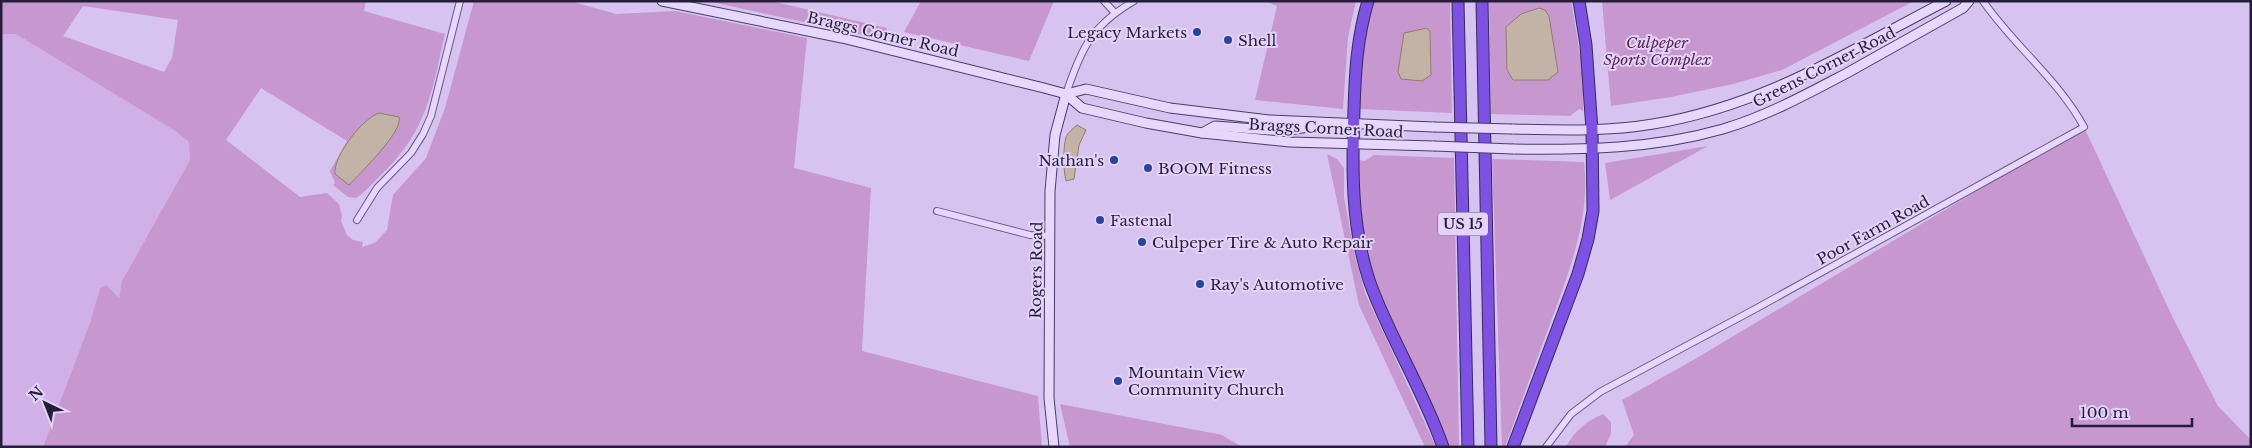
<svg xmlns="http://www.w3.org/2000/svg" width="2252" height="448" font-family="'Libre Baskerville',serif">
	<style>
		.farmland { fill: #d0b0e6 }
		.green { fill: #c797cf; fill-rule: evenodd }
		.water { fill: #c3b3a6; stroke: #927e6c }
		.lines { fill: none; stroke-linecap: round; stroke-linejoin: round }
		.street-casing { stroke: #67598b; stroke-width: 8 }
		.secondary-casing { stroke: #483c6d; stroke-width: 11 }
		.highway-casing { stroke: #362d59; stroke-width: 13 }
		.street { stroke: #e7d7fa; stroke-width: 6 }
		.secondary { stroke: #e7d7fa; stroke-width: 9 }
		.highway { stroke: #7d51e3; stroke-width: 11 }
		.secondary-bridge-casing { stroke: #483c6d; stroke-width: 11; stroke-linecap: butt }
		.secondary-bridge { stroke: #e7d7fa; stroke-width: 9 }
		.poi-dot { fill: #26469d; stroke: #e4d3f7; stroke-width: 2 }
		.labels { text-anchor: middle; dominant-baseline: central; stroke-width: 4; stroke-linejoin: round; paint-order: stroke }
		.shield { fill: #e4d3f7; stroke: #5e5473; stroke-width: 1 }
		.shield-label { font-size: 14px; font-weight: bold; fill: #241e3b }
		.poi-label { font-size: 15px; fill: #241e3b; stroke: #e4d3f7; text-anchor: start }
		.street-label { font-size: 15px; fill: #241e3b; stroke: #e4d3f7 }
		.park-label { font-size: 15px; font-style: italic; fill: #582358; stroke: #e4d3f7 }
	</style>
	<rect width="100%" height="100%" fill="#d7c3f0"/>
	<!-- farmland -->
	<polygon class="farmland" points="9,33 16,34 177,132 189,141 190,160 122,281 119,299 106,285 100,288 90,323 43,447 1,447 1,34"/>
	<!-- green -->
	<g class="green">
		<path d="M1,1H366L364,11L445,34C431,95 427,132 379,177C372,184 365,192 356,198L348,197L333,185L335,183L330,171L347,141L261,88L226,140L300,197L327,193L339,204L342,215L341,221L347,235L353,240L363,242L362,247L375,243L387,230L393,195L426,158L445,108L474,1H570L616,14L675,11L807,38L794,168L871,188L862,351L1038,396L1042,447H43L90,323L100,288L106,285L119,298L122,281L190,160L189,142L177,132L16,34H1ZM83,6L178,20L172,58L164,72L63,36Z"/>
		<polygon points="707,1 771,1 887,28 882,39"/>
		<polygon points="921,1 1054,1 1029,61 904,32"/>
		<polygon points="1265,1 1356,1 1348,37 1343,109 1255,100 1277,6"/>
		<path d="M1374,1H1450L1452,113L1359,109C1360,68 1362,41 1374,1Z"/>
		<polygon points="1489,1 1571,1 1583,72 1583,111 1579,109 1570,116 1491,114"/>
		<polygon points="1602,1 1914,1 1782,70 1733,84 1671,97 1611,106"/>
		<polygon points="2084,127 2173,318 2218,406 2251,440 2251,447 1625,447 1634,435 1622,400 1695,359"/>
		<polygon points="1708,146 1610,200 1605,163"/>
		<polygon points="1327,154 1337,159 1344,168 1344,197 1355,256 1365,293 1436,447 1425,447 1359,305"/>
		<path d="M1374,155L1454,158L1459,447H1446L1372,271C1362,235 1356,198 1359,160L1365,161Z"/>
		<path d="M1492,159L1584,162C1591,221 1567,277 1547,332C1533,370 1519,408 1505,447H1502Z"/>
		<polygon points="1060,404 1222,435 1242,447 1070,447"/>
		<path d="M1603,414L1611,422V434L1605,447H1566C1574,431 1587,421 1603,414Z"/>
	</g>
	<!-- water -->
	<g class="water">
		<polygon points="1539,8 1545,10 1549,16 1558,72 1548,80 1513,80 1507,70 1506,27 1521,14"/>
		<polygon points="1427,28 1430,32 1431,75 1422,81 1401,79 1398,72 1404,33"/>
		<path d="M379,113L399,117C404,131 360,173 349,185L335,174C333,156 363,118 379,113Z"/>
		<path d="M1077,125L1086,130L1079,145L1074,179L1066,181C1063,169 1063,148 1066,137C1068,132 1073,129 1077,125Z"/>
	</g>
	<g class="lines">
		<defs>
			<g id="street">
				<polyline points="1104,1 1115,13"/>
				<path d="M1066,94C1081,49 1091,26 1134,1"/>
				<polyline points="937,211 1030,235 1050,236"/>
				<polyline points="357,220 377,188 411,153 423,134 431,116 460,1"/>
				<path d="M1546,447L1571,414L1600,392L1757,308L2084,127C2058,79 2014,46 1983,1"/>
			</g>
			<g id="secondary">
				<polyline points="662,1 842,38 1044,88 1066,94 1082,108 1146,123 1202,133 1290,142 1434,146"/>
				<polyline points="1066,94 1086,89 1170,108 1269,120 1434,127"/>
				<path d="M1512,129C1559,130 1606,132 1653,124C1763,106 1849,51 1946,1"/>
				<polyline points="1202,133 1215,126 1283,131 1314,126"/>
				<path d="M1513,149C1584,150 1653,149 1723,129C1767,116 1807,94 1847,73C1886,51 1924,30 1963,8L1969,1"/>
				<polyline points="1054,447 1049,398 1050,191 1055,135 1066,94"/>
			</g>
			<g id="highway">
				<path d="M1368,1C1357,38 1355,73 1354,110C1352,167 1351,225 1369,280C1389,337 1423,389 1443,447"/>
				<polyline points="1458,1 1468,447"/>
				<polyline points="1482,1 1491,447"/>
				<polyline points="1513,447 1578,274 1588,239 1593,211 1592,130 1586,45 1579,1"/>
			</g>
		</defs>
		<!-- street casing -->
		<use href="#street" class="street-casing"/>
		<!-- secondary casing -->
		<use href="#secondary" class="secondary-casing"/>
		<!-- highway casing -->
		<use href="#highway" class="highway-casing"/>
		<!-- street -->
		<use href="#street" class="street"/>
		<!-- secondary -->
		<use href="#secondary" class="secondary"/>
		<!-- highway -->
		<use href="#highway" class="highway"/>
		<defs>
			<g id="secondary-bridge">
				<polyline points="1434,127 1512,129"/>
				<polyline points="1434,146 1513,149"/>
			</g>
		</defs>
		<!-- secondary-bridge casing -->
		<use href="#secondary-bridge" class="secondary-bridge-casing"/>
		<!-- secondary-bridge -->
		<use href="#secondary-bridge" class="secondary-bridge"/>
	</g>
	<!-- markers -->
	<g class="poi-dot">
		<circle cx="1197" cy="32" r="5"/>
		<circle cx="1228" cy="40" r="5"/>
		<circle cx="1114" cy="160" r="5"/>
		<circle cx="1148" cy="168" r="5"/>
		<circle cx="1100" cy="220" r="5"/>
		<circle cx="1142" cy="242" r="5"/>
		<circle cx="1200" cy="284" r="5"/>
		<circle cx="1118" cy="381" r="5"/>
	</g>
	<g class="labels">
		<!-- shield labels -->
		<rect class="shield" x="1438" y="212.5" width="50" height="23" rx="4"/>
		<g class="shield-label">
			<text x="1463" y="224">US 15</text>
		</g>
		<!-- poi labels -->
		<g class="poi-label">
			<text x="1187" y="32" text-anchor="end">Legacy Markets</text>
			<text x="1238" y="40">Shell</text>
			<text x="1104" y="160" text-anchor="end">Nathan's</text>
			<text x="1158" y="168">BOOM Fitness</text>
			<text x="1110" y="220">Fastenal</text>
			<text x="1152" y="242">Culpeper Tire &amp; Auto Repair</text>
			<text x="1210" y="284">Ray's Automotive</text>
			<text x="1128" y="372">Mountain View<tspan x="1128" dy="17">Community Church</tspan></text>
		</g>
		<!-- street labels -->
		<g class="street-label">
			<text transform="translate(883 34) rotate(13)">Braggs Corner Road</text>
			<text transform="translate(1824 67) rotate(-27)">Greens Corner Road</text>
			<text transform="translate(1326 128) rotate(3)">Braggs Corner Road</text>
			<text transform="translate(1873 230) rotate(-29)">Poor Farm Road</text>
			<text transform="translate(1036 270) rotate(-89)">Rogers Road</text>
		</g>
		<!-- park labels -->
		<g class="park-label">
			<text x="1657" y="42">Culpeper<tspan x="1657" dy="17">Sports Complex</tspan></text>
		</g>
	</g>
	<!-- border -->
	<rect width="2252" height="448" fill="none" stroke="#241e3b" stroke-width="5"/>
	<!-- north arrow -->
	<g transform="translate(45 403) rotate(317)" stroke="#e4d3f7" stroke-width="4" paint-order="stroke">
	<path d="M0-4L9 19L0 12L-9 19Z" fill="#241e3b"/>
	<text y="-8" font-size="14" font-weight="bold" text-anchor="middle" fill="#241e3b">N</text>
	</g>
	<!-- scale -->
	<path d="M2072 418v8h120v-8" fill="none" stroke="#241e3b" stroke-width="2.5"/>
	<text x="2080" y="418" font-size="15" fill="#241e3b" stroke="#e4d3f7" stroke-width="4" paint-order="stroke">100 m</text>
</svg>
